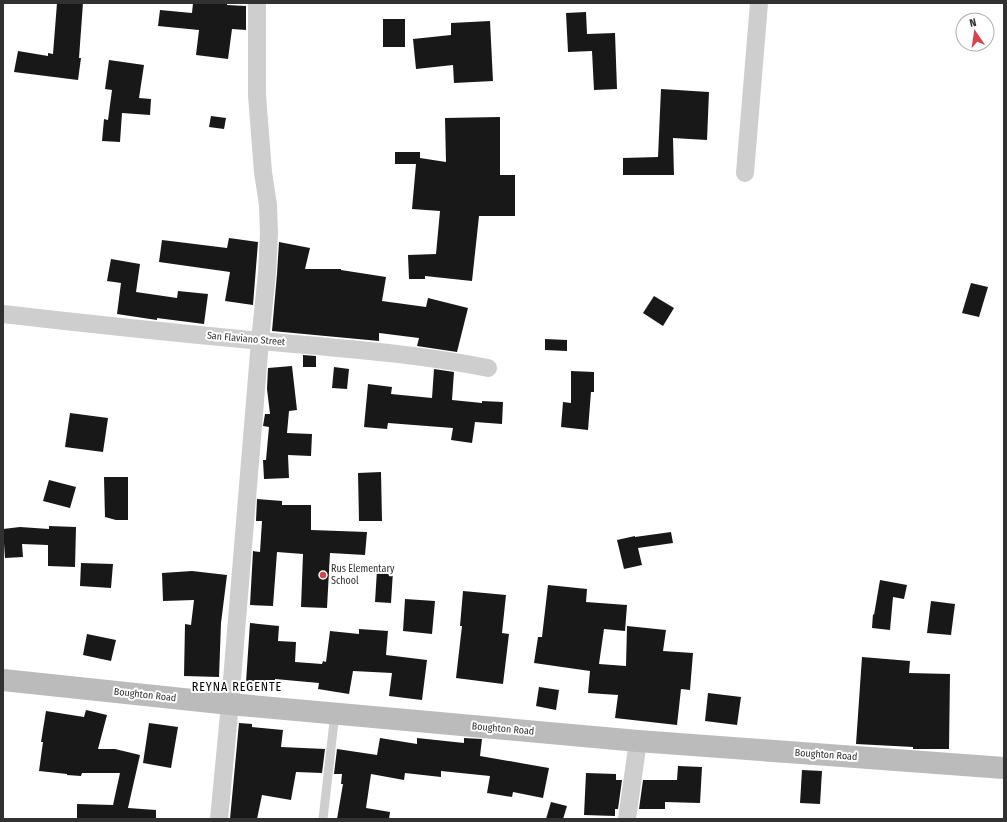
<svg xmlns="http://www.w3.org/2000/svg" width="1007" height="822" font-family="'Fira Sans Condensed',sans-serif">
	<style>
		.building { fill: #181818 }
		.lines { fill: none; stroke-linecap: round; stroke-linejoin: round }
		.lane { stroke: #cecece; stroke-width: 9 }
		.street { stroke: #cecece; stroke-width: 18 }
		.secondary { stroke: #bbb; stroke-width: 22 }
		.poi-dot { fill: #d6454d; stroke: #fff; stroke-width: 1.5 }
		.labels { text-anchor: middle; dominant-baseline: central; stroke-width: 4; stroke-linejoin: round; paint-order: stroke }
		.street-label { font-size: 10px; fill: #313131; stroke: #fff }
		.poi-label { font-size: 10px; fill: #313131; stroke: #fff; text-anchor: start }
		.quarter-label { font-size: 12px; letter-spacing: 1px; fill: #000; stroke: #fff }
	</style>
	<rect width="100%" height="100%" fill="#fff"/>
	<!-- building -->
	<g class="building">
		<polygon points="57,3 83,3 79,58 81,58 78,80 14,72 18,51 48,56 48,53 53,54"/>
		<polygon points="193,3 227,3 227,5 246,6 246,30 232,29 228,59 196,55 199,30 158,26 160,10 192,13"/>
		<polygon points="586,12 587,34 615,33 617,89 594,90 592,51 568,52 566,13"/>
		<rect x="383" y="19" width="22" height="28"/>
		<polygon points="490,21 493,81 454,83 453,65 416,69 413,39 451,35 451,23"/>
		<polygon points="109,60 144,65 139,98 151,99 150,115 122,113 120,142 102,141 104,119 108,120 112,90 105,89"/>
		<polygon points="661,89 709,92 707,140 673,138 674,175 623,175 623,158 658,157"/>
		<polygon points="211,116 226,118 224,129 209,127"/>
		<polygon points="500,117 500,175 515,175 515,216 479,216 472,281 425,276 425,279 409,279 408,255 436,254 440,211 412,209 416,164 395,164 395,152 420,152 420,158 446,162 445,118"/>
		<polygon points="229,238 258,242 253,305 225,301 230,272 159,262 162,240 227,248"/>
		<polygon points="279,242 310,248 305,269 341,269 341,270 386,277 382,301 426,307 428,298 468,308 457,352 417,346 419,338 379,333 379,341 272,331 277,274"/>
		<polygon points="111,259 140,264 136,292 177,298 178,291 208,294 204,324 157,318 157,320 150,319 117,314 121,283 107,281"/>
		<polygon points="971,283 988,287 979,317 962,313"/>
		<polygon points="654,296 674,308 663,326 643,313"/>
		<polygon points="545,339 567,340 567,351 545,350"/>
		<polygon points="303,355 316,356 316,367 303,367"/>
		<polygon points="292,366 297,410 289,411 287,433 312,434 311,456 288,455 289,478 264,479 263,460 266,460 269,427 263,426 265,414 270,414 267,389 268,368"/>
		<polygon points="334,367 349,369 347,389 332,388"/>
		<polygon points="434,369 454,372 452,400 482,403 482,401 503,402 502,424 475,422 472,443 451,440 453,428 388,423 387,429 364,427 368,384 392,387 391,394 432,398"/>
		<polygon points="571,371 594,372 594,392 591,392 588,430 561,427 563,402 571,403"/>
		<polygon points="70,413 108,418 103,452 65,447"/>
		<polygon points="381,472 382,521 359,521 358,473"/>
		<polygon points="104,477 128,477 128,520 116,520 105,517"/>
		<polygon points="49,480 76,487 70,508 43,501"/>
		<polygon points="257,499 282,501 282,505 311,505 311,530 367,532 365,555 330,553 327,608 301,607 303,554 277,552 273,606 250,605 253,551 260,552 262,521 256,521"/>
		<polygon points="49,526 76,527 75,567 48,566 48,545 22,544 23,557 5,558 3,529 20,527 49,529"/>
		<polygon points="671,532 673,543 638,548 642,565 624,569 617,540 635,536 635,537"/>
		<polygon points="81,563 113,564 111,588 80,586"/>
		<polygon points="377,570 393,571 391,603 375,602"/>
		<polygon points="192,571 227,575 221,623 219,677 184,676 185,624 191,625 194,600 163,601 162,573"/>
		<polygon points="880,580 907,585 904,599 893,597 890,630 872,628 873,614 874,615"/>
		<polygon points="548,585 587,589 586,602 627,605 625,631 604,629 599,664 626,666 627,626 666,630 663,651 693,653 690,690 681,689 677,725 615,718 618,695 588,693 590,671 534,663 538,637 542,637"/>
		<polygon points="463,591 506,595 502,633 509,634 503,684 456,678 462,626 460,626"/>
		<polygon points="405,599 435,601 432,634 403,631"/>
		<polygon points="931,601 955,604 951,635 927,633"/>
		<polygon points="250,623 279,626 278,641 296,642 295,662 322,664 323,661 326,662 330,631 359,634 359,629 388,631 386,655 427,660 422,700 389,696 392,673 353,671 349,694 318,689 319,683 275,679 275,684 246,682"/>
		<polygon points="87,634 116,640 111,661 83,655"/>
		<polygon points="862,657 910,661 909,673 950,674 949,749 913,749 913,747 856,744"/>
		<polygon points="539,687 559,690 556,710 536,706"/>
		<polygon points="708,693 741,697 737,725 705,721"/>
		<polygon points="86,710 107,715 98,749 115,749 140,755 128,808 156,810 156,819 77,819 77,804 113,805 120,773 82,773 81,776 67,775 67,774 39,771 43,742 41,742 46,711 84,717"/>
		<polygon points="149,723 178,727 171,768 143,763"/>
		<polygon points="239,723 252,724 252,727 283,730 281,747 325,749 322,773 296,772 291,800 262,795 257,819 230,819"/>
		<polygon points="380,738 417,744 417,738 464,743 464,738 482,739 480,756 549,768 543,798 513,792 512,797 487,793 490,776 441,771 441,777 405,773 404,780 371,774 366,808 390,812 389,819 337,819 343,784 341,784 342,774 334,774 337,749 377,755"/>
		<polygon points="678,766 702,767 700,803 665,802 665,809 639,809 643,780 677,780"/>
		<polygon points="802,770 822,771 820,804 800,803"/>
		<polygon points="586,773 616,774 616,780 622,780 618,809 615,809 615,816 584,815"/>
		<polygon points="551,802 567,806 563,819 546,819"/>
	</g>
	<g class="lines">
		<!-- lane -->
		<polyline class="lane" points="323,819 335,713"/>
		<!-- street -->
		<g class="street">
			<polyline points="745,173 759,3"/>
			<path d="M3,314C89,324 176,333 262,341C337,348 413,353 488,368"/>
			<polyline points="219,819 230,704 260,341 267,273 269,234 268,205 263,172 257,95 257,3"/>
			<polyline points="627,819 638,741"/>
		</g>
		<!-- secondary -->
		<polyline class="secondary" points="3,680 230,704 638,741 1004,768"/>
	</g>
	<!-- markers -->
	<circle class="poi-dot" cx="323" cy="575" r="4"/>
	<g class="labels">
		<!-- street labels -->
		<g class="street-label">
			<text transform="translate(246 339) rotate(5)">San Flaviano Street</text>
			<text transform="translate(145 695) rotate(6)">Boughton Road</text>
			<text transform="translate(503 729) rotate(5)">Boughton Road</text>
			<text transform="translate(826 755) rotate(4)">Boughton Road</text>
		</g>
		<!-- poi labels -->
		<g class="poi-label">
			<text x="331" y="569">Rus Elementary<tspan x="331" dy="12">School</tspan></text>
		</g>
		<!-- quarter labels -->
		<g class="quarter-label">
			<text x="237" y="687">REYNA REGENTE</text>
		</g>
	</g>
	<!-- border -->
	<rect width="1007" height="822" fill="none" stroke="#313131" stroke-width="8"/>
	<!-- north arrow -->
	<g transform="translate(975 32) rotate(347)"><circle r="19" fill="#ffffff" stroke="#adadad"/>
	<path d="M0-3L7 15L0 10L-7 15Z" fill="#d6454d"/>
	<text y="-6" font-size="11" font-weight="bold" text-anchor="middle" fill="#313131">N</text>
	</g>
</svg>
